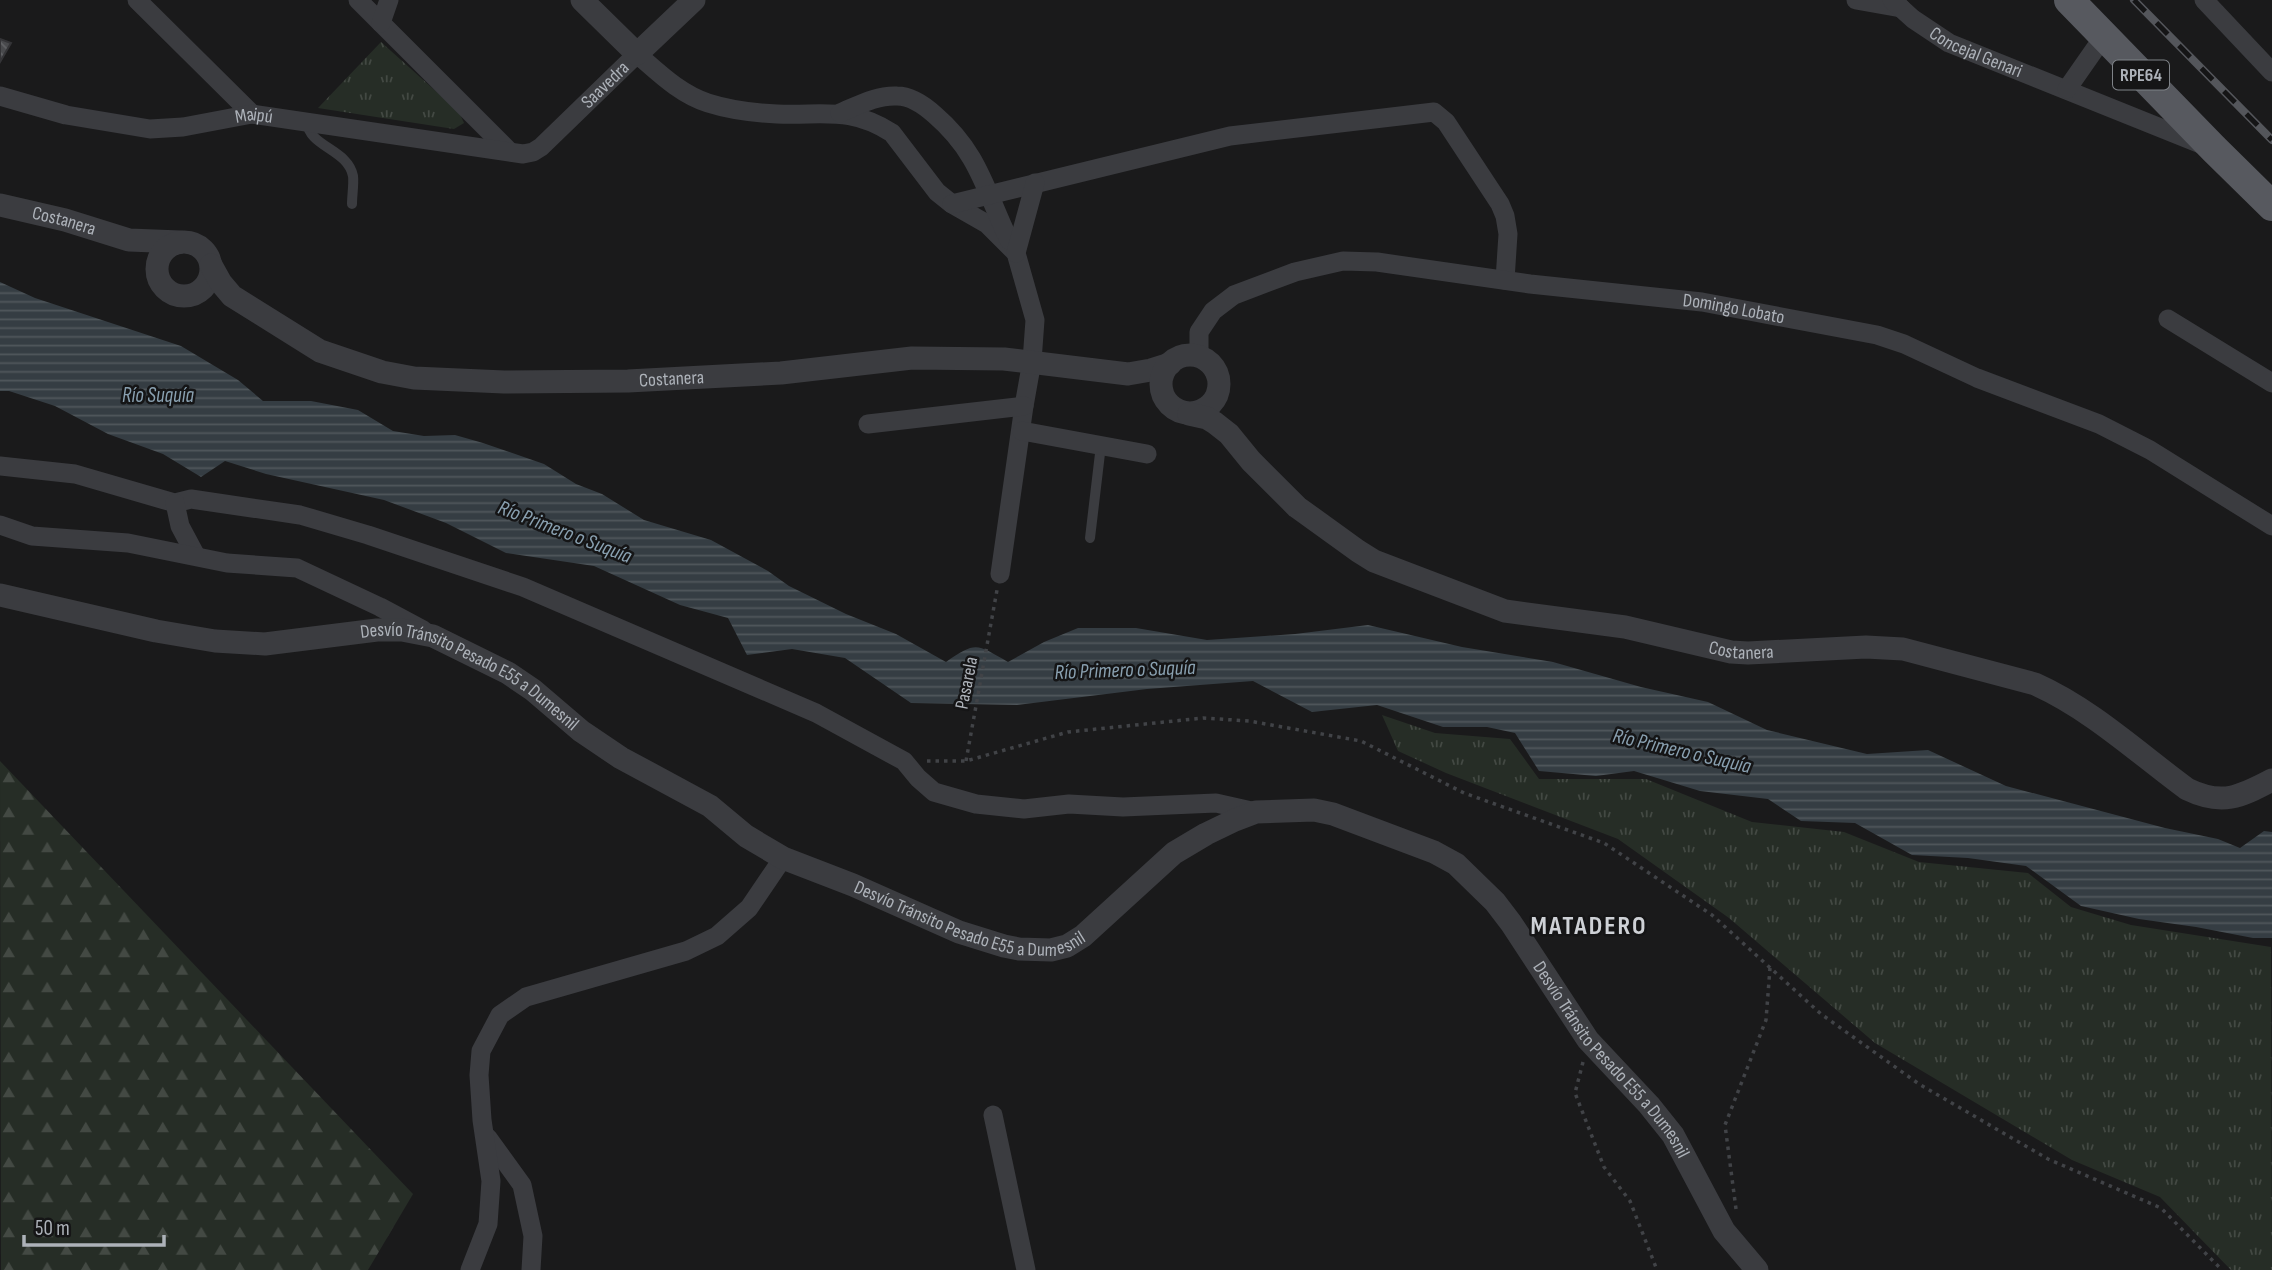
<svg xmlns="http://www.w3.org/2000/svg" width="2272" height="1270" font-family="'Sofia Sans Condensed',sans-serif">
	<style>
		.grass { fill: url(#grass-tufts) }
		.forest { fill: url(#forest-firs) }
		.water { fill: url(#water-rules) }
		.building { fill: url(#building-back-hatch); stroke: #343437; stroke-width: 2 }
		.lines { fill: none; stroke-linecap: round; stroke-linejoin: round }
		.path { stroke: #414347; stroke-width: 3.5; stroke-dasharray: 3.5 5; stroke-linecap: butt }
		.service { stroke: #3b3c40; stroke-width: 10 }
		.minor { stroke: #3b3c40; stroke-width: 19 }
		.tertiary { stroke: #3b3c40; stroke-width: 23 }
		.primary { stroke: #57595f; stroke-width: 30 }
		.rail-casing { stroke: #54565b; stroke-width: 8 }
		.rail { stroke: #151516; stroke-width: 5; stroke-dasharray: 16; stroke-linecap: butt }
		.labels { text-anchor: middle; dominant-baseline: central; stroke-width: 5; stroke-linejoin: round; paint-order: stroke }
		.shield { fill: #151516; stroke: #7f8388; stroke-width: 2 }
		.shield-label { font-size: 18px; font-weight: bold; fill: #adb2b9 }
		.street-label { font-size: 19px; fill: #adb2b9; stroke: #151516 }
		.water-label { font-size: 21px; font-style: italic; fill: #89a0b0; stroke: #151516 }
		.district-label { font-size: 26px; font-weight: bold; letter-spacing: 2px; fill: #ced1d6; stroke: #151516 }
	</style>
	<defs>
		<pattern id="grass-tufts" width="24" height="20" patternUnits="userSpaceOnUse" patternTransform="scale(1.75)"><rect width="24" height="20" fill="#262d26"/><path d="M3 7l-1-3M5 7V3M7 7l1-3M15 17l-1-3M17 17v-4M19 17l1-3" fill="none" stroke="#434943"/></pattern>
		<pattern id="forest-firs" width="22" height="20" patternUnits="userSpaceOnUse" patternTransform="scale(1.75)"><rect width="22" height="20" fill="#262d26"/><path d="M5 1l3.5 6h-7zM16 11l3.5 6h-7z" fill="#434943"/></pattern>
		<pattern id="water-rules" width="6" height="5" patternUnits="userSpaceOnUse" patternTransform="scale(1.75)"><rect width="6" height="5" fill="#353d43"/><path d="M0 2.5h6" fill="none" stroke="#50575c"/></pattern>
		<pattern id="building-back-hatch" width="6" height="6" patternUnits="userSpaceOnUse" patternTransform="scale(1.75)"><rect width="6" height="6" fill="#494a4d"/><path d="M-1 5l2 2M0 0l6 6M5-1l2 2" fill="none" stroke="#616265"/></pattern>
	</defs>
	<rect width="100%" height="100%" fill="#1a1a1b"/>
	<!-- grass -->
	<g class="grass">
		<polygon points="381,42 459,112 464,123 454,129 318,108"/>
		<polygon points="1382,715 1435,733 1510,739 1539,779 1646,779 1752,822 1844,832 1919,862 2028,873 2071,907 2131,925 2271,947 2272,1270 2231,1270 2160,1197 2072,1160 1875,1043 1729,918 1618,839 1446,773 1398,751"/>
	</g>
	<!-- forest -->
	<polygon class="forest" points="0,761 413,1194 368,1270 1,1270"/>
	<!-- water -->
	<path class="water" d="M0,282L35,298L181,346L238,380L263,401H311L358,410L393,431L424,436L455,435L483,443L544,464L576,484L602,494L644,520L711,540L768,571L789,586L846,614L896,634L946,662C977,641 976,644 1008,662L1044,642L1078,628H1136L1207,640L1295,634L1368,625L1462,647L1553,662L1641,687L1708,702L1767,730L1867,754L1928,750L2006,786L2165,828L2218,839L2240,848L2264,831L2272,832V938H2253L2196,927L2139,919L2081,906L2026,866L1968,858L1912,855L1855,823L1801,821L1768,799L1700,791L1634,771L1596,776L1539,771L1515,733L1487,727H1443L1377,705L1312,712L1253,681L1147,689L1017,705L911,703L845,658L792,649L747,655L728,618L680,605L594,566L506,553L446,523L384,500L266,474L225,461L201,477L163,454L108,434L55,406L9,391H0Z"/>
	<!-- building -->
	<polygon class="building" points="0,39 11,43 0,62"/>
	<g class="lines">
		<!-- path -->
		<g class="path">
			<polyline points="927,761 966,761 1068,732 1203,718 1249,721 1361,741 1464,793 1604,843 1712,915 1821,1014 1919,1084 2048,1159 2161,1208 2222,1270"/>
			<polyline points="966,761 997,590"/>
			<polyline points="1583,1062 1575,1093 1604,1167 1630,1201 1657,1270"/>
			<polyline points="1736,1209 1725,1125 1766,1020 1770,968"/>
		</g>
		<!-- service -->
		<g class="service">
			<path d="M307,122C309,147 348,149 353,176C354,184 352,195 352,204"/>
			<polyline points="1090,538 1101,445"/>
		</g>
		<!-- minor -->
		<g class="minor">
			<polyline points="137,0 252,114"/>
			<polyline points="358,0 509,151"/>
			<polyline points="1856,0 1901,8"/>
			<path id="s1" d="M1892,0L1913,19L1949,43L2203,145"/>
			<polyline points="2204,0 2272,72"/>
			<polyline points="381,23 389,0"/>
			<polyline points="2067,89 2104,36"/>
			<path id="s2" d="M0,96L66,115L150,129L183,127L252,114L523,154L533,152L541,147L637,54C659,73 680,94 708,103C730,110 755,113 777,114C823,116 850,106 892,133L937,192L952,204L987,224L1016,253L1035,320L1032,361L1024,406L1000,574"/>
			<path d="M840,113C859,105 877,95 897,96C911,96 925,106 935,115C979,153 985,190 1009,240"/>
			<polyline points="952,204 1230,136 1434,112 1446,122 1500,204 1505,216 1508,234 1505,280"/>
			<polyline points="1016,253 1035,183"/>
			<polyline points="2168,319 2272,383"/>
			<path id="s3" d="M1199,356V332L1213,311L1234,295L1295,272L1343,261L1377,262L1530,284L1702,302L1877,335L1904,344L1977,378L2099,424L2150,450L2272,526"/>
			<polyline points="868,424 1024,406"/>
			<polyline points="1022,431 1147,454"/>
			<polyline points="0,466 75,474 175,503 191,499 300,515 368,535 523,587 816,713 904,761 918,778 934,792 976,804 1024,809 1069,804 1123,807 1216,803 1256,812"/>
			<polyline points="175,503 180,526 196,556"/>
			<polyline points="0,525 32,536 128,543 227,563 297,568 380,607 423,630"/>
			<polyline points="993,1115 1026,1270"/>
			<polyline points="488,1138 522,1185 533,1236 531,1270"/>
			<polyline points="470,1270 488,1224 491,1181 482,1120 479,1075 481,1051 500,1015 526,997 686,951 717,936 749,908 783,858"/>
		</g>
		<!-- tertiary -->
		<g class="tertiary">
			<polyline points="582,0 637,54 694,0"/>
			<path id="s4" d="M0,205L65,220L129,240L180,242"/>
			<circle cx="184" cy="269" r="27"/>
			<path id="s5" d="M211,265L221,283L232,296L320,351L382,372L414,378L504,382L628,381L781,373L912,358L1004,359L1128,374L1151,370L1170,364"/>
			<circle cx="1190" cy="384" r="29"/>
			<path id="s6" d="M1189,414L1207,418L1215,423L1229,434L1251,461L1297,507L1358,551L1374,561L1505,611L1625,627L1731,652L1748,653L1866,647L1903,649L2035,684C2091,709 2138,753 2187,789C2222,806 2240,797 2272,780"/>
			<path id="s7" d="M0,595L156,631L215,641L265,644L377,630H402L433,636L508,673L533,690L581,731L621,758L710,806L746,836L783,858L853,885L959,932L1004,946L1019,949L1051,950L1067,946L1083,936L1174,853L1206,834L1235,820L1256,812L1314,810L1333,814L1434,852L1456,864L1495,902L1511,923L1588,1040L1649,1105L1673,1135L1724,1231L1757,1270"/>
		</g>
		<!-- primary -->
		<polyline class="primary" points="2069,0 2214,149 2272,206"/>
		<defs>
			<polyline id="rail" points="2134,0 2272,140"/>
		</defs>
		<!-- rail casing -->
		<use href="#rail" class="rail-casing"/>
		<!-- rail -->
		<use href="#rail" class="rail"/>
	</g>
	<g class="labels">
		<!-- shield labels -->
		<rect class="shield" x="2113" y="60.5" width="56" height="29" rx="5"/>
		<g class="shield-label">
			<text x="2141" y="75">RPE64</text>
		</g>
		<!-- street labels -->
		<g class="street-label">
			<text stroke="none"><textPath href="#s1" startOffset="100">Concejal Genari</textPath></text>
			<text stroke="none"><textPath href="#s2" startOffset="640">Saavedra</textPath></text>
			<text stroke="none"><textPath href="#s2" startOffset="259">Maipú</textPath></text>
			<text stroke="none"><textPath href="#s4" startOffset="66">Costanera</textPath></text>
			<text stroke="none"><textPath href="#s3" startOffset="584">Domingo Lobato</textPath></text>
			<text stroke="none"><textPath href="#s5" startOffset="497">Costanera</textPath></text>
			<text stroke="none"><textPath href="#s6" startOffset="620">Costanera</textPath></text>
			<text stroke="none"><textPath href="#s7" startOffset="488">Desvío Tránsito Pesado E55 a Dumesnil</textPath></text>
			<text transform="translate(967 683) rotate(-79)">Pasarela</text>
			<text stroke="none"><textPath href="#s7" startOffset="1055">Desvío Tránsito Pesado E55 a Dumesnil</textPath></text>
			<text stroke="none"><textPath href="#s7" startOffset="1853">Desvío Tránsito Pesado E55 a Dumesnil</textPath></text>
		</g>
		<!-- water labels -->
		<g class="water-label">
			<text x="158" y="395">Río Suquía</text>
			<text transform="translate(565 532) rotate(21)">Río Primero o Suquía</text>
			<text transform="translate(1125 670) rotate(-2)">Río Primero o Suquía</text>
			<text transform="translate(1682 751) rotate(13)">Río Primero o Suquía</text>
		</g>
		<!-- district labels -->
		<g class="district-label">
			<text x="1589" y="926">MATADERO</text>
		</g>
	</g>
	<!-- scale -->
	<path d="M24 1235v10h140v-10" fill="none" stroke="#adb2b9" stroke-width="3.5"/>
	<text x="35" y="1235" font-size="21" fill="#adb2b9" stroke="#151516" stroke-width="5" paint-order="stroke">50 m</text>
</svg>
